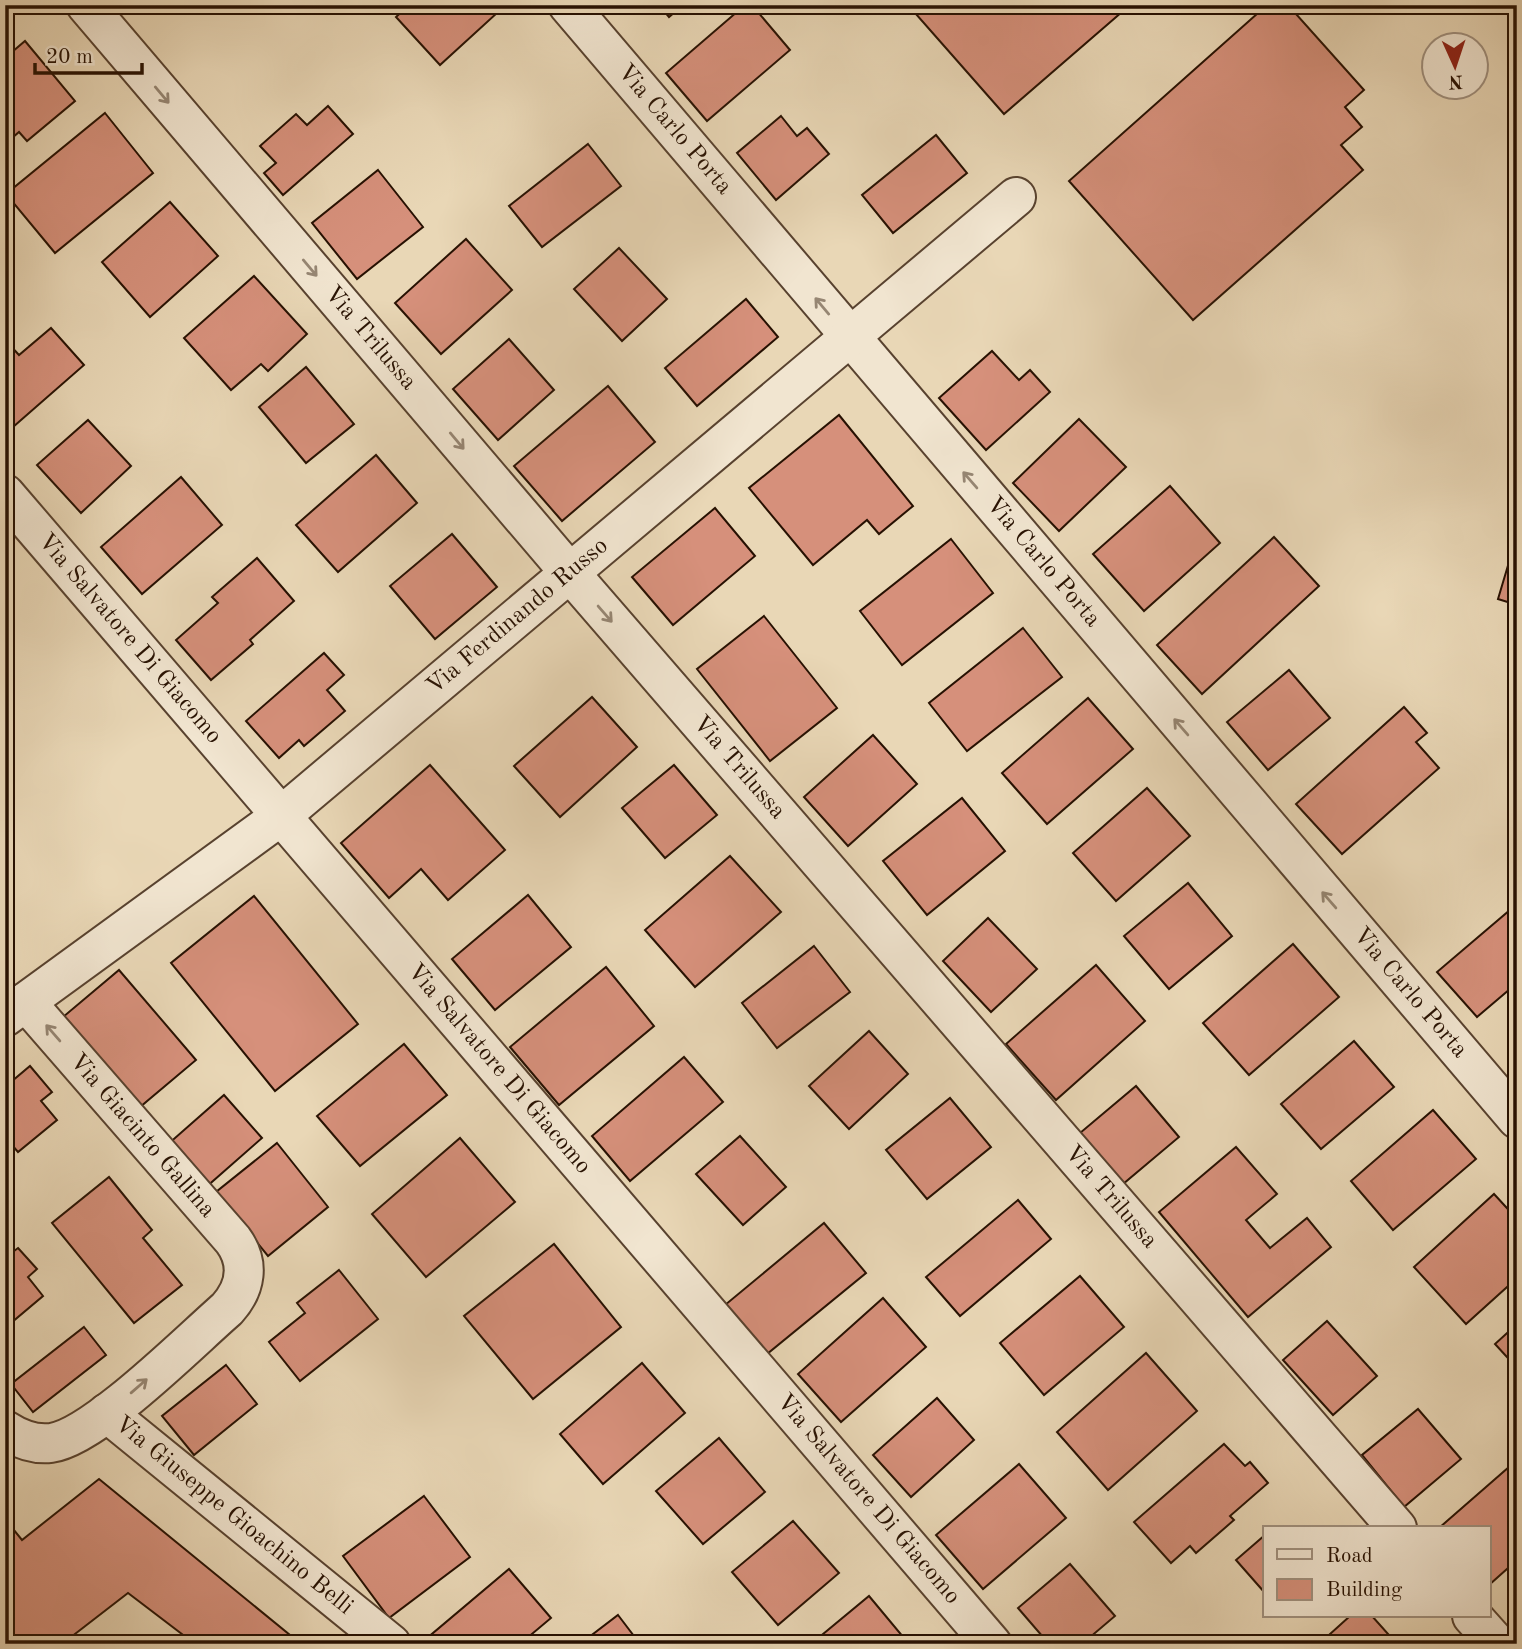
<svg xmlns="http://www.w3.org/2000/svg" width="1522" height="1649" font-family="'Old Standard TT',serif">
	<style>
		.building { fill: #d6907b; stroke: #271102; stroke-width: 2 }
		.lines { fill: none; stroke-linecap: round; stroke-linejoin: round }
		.minor-casing { stroke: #58422f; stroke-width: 42 }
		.minor { stroke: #f1e5d0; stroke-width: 38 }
		.oneway { stroke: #968673 }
		.labels { text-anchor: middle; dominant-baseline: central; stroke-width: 5; stroke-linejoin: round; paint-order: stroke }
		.street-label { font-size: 24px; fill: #271102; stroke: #f1e5d0 }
	</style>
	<rect width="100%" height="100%" fill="#e9d7b6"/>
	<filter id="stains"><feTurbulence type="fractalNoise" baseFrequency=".00286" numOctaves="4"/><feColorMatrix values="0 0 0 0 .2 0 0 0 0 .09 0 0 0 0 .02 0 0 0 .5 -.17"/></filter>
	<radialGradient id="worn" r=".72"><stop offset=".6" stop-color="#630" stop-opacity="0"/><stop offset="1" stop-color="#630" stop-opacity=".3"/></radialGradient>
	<!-- building -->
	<g class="building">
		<polygon points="409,5 490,5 497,13 440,65 396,17"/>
		<polygon points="659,5 683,5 669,17"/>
		<polygon points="745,5 752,5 790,50 707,121 666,73"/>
		<polygon points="908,5 1130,5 1004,114"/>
		<polygon points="1267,5 1288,5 1364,90 1345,107 1362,127 1341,145 1363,170 1193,320 1069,181"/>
		<polygon points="25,41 75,101 27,141 19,132 5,144 5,58"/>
		<polygon points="328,106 353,134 283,195 264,173 276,163 260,146 296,114 307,125"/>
		<polygon points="105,113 153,173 55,253 6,194"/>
		<polygon points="781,116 797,136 807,128 829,154 776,200 737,153"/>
		<polygon points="936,135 967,173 893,233 862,195"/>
		<polygon points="588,144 621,186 542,247 509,206"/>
		<polygon points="378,170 423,227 357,279 312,223"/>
		<polygon points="170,202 218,256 150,317 102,262"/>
		<polygon points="466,239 512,290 441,354 395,303"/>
		<polygon points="619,248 667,299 622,341 574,289"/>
		<polygon points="254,276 307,334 268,371 261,364 231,390 184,338"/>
		<polygon points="746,299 778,337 697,406 665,368"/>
		<polygon points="51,328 84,365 5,434 5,346 8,343 19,355"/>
		<polygon points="509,339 554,390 498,440 453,389"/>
		<polygon points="992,351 1019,380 1030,370 1050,392 986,450 939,398"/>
		<polygon points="306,367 354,424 306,463 259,407"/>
		<polygon points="608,386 655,442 562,521 514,466"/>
		<polygon points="839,415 913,506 879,534 867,520 813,565 749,488"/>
		<polygon points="1079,419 1126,467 1059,531 1013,483"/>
		<polygon points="88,420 131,466 81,513 37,465"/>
		<polygon points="376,455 417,503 338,572 296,525"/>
		<polygon points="181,477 222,525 142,594 101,547"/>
		<polygon points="1170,486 1220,543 1144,611 1093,554"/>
		<polygon points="715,508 755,556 673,625 632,577"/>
		<polygon points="452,534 497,587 435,639 390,586"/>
		<polygon points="1274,537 1319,586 1202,694 1157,645"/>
		<polygon points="951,539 993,593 902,665 860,611"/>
		<polygon points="1512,552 1517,554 1517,605 1498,599"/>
		<polygon points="257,558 294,601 250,640 253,644 211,680 176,640 218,603 212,597"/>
		<polygon points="764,616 837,708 770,761 697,669"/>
		<polygon points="1023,628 1062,677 967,751 929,703"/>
		<polygon points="324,653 344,675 327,690 345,711 304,746 299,740 279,758 246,721"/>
		<polygon points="1289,670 1330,718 1268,770 1227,722"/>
		<polygon points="592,697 637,747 560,817 514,766"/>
		<polygon points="1088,698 1133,749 1047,824 1002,773"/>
		<polygon points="1404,707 1427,733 1416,742 1439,768 1342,854 1296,804"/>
		<polygon points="873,735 917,784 848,846 804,797"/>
		<polygon points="430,765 505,850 448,900 421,869 389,898 341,843"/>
		<polygon points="674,765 717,815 665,858 622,808"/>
		<polygon points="1147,788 1190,836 1116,901 1073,853"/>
		<polygon points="962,798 1005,851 927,915 883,861"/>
		<polygon points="730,856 781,912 695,987 645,930"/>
		<polygon points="1188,883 1232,936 1169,989 1124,936"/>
		<polygon points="528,895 571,947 495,1010 452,959"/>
		<polygon points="254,896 358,1024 275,1091 171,963"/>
		<polygon points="1517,904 1517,983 1477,1017 1437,972"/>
		<polygon points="988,918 1037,969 991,1012 943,961"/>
		<polygon points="1293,944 1339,997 1249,1075 1203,1023"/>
		<polygon points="814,946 850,992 777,1048 742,1003"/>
		<polygon points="1096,965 1145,1021 1056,1100 1006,1044"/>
		<polygon points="606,967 654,1026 559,1105 510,1047"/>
		<polygon points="119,970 196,1060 140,1107 63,1017"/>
		<polygon points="869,1031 908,1074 849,1129 809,1086"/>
		<polygon points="1354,1041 1394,1087 1321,1149 1281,1104"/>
		<polygon points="404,1044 447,1095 360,1166 317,1116"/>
		<polygon points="684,1057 723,1102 630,1181 592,1136"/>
		<polygon points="30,1066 52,1092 41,1101 57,1120 18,1152 5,1137 5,1087"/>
		<polygon points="1136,1086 1179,1137 1123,1184 1080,1133"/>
		<polygon points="224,1095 262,1138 205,1188 167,1145"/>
		<polygon points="950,1098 991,1147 927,1199 886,1150"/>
		<polygon points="1433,1110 1476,1159 1393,1230 1351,1181"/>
		<polygon points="740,1136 786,1187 743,1225 696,1174"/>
		<polygon points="460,1138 515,1202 426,1277 372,1214"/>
		<polygon points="277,1143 328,1207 268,1256 216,1192"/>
		<polygon points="1236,1147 1277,1194 1246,1220 1270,1248 1307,1218 1331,1247 1248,1317 1159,1212"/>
		<polygon points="109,1177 152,1230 143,1238 182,1285 134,1323 52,1223"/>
		<polygon points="1494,1194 1517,1219 1517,1278 1466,1324 1414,1267"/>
		<polygon points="1018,1200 1051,1239 960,1316 926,1277"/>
		<polygon points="824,1223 866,1273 767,1354 725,1305"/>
		<polygon points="554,1244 621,1327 533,1399 464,1316"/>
		<polygon points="18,1248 37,1269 28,1277 43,1296 5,1328 5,1258"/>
		<polygon points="339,1270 378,1319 300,1381 269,1342 305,1313 297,1303"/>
		<polygon points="1080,1276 1124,1327 1044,1395 1000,1343"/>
		<polygon points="883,1298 926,1347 841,1422 798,1374"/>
		<polygon points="1327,1321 1377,1376 1333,1415 1283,1360"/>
		<polygon points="1517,1324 1517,1368 1495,1344"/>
		<polygon points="84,1327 106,1355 33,1412 11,1384"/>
		<polygon points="1146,1353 1197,1411 1108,1490 1057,1432"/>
		<polygon points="642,1363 685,1413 603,1484 560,1434"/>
		<polygon points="226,1365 257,1404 194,1455 162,1416"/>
		<polygon points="937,1398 974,1440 911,1497 873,1455"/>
		<polygon points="1418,1409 1461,1459 1404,1507 1362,1455"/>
		<polygon points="719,1438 765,1492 703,1544 656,1491"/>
		<polygon points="1224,1444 1245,1466 1250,1462 1268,1483 1230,1516 1234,1520 1196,1553 1190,1546 1171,1563 1134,1522"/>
		<polygon points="1517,1460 1517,1560 1489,1585 1489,1528 1439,1528"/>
		<polygon points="1019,1464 1066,1518 983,1589 936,1535"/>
		<polygon points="99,1479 301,1644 195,1644 128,1593 62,1644 20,1644 5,1625 5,1519 22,1540"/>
		<polygon points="424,1496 470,1557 389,1618 343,1556"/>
		<polygon points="793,1521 839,1573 778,1625 732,1572"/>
		<polygon points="1265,1535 1265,1593 1236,1560"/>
		<polygon points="1070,1564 1115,1616 1082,1644 1049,1644 1018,1608"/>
		<polygon points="509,1569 551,1618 520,1644 430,1644 426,1639"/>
		<polygon points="869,1596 909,1644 811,1644"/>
		<polygon points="618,1615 640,1644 580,1644"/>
		<polygon points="1350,1616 1372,1616 1397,1644 1319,1644"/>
	</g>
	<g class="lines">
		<defs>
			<g id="minor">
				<path id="s1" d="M86,5L570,573L1397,1528"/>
				<path id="s2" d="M568,5L1517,1119"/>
				<path id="s3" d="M5,494L992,1644"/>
				<path id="s4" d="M5,1017L281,816L1016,197"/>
				<path id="s5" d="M107,1413L391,1644"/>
				<path d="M5,1430C19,1439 34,1445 51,1443C95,1437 190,1341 227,1309C246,1288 250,1263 233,1240L26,1002"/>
				<polyline points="1472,1616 1497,1644"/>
			</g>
		</defs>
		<!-- minor casing -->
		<use href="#minor" class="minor-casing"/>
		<!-- minor -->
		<use href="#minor" class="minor"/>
	</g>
	<!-- one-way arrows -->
	<defs><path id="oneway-shaft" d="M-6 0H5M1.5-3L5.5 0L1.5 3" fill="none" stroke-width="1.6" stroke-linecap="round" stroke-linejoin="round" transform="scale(1.75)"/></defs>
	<g class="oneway">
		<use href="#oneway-shaft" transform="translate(162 95) rotate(50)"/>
		<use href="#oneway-shaft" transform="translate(310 268) rotate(50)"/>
		<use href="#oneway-shaft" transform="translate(822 306) rotate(-130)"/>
		<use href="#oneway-shaft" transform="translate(457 441) rotate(50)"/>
		<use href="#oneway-shaft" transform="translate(970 480) rotate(-131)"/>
		<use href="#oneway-shaft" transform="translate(605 614) rotate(49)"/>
		<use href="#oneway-shaft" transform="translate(1181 727) rotate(-131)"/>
		<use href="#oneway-shaft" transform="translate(1329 900) rotate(-131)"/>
		<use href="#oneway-shaft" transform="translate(53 1033) rotate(-131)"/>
		<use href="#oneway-shaft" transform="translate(139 1386) rotate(-41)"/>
	</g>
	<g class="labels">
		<!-- street labels -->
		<g class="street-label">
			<text stroke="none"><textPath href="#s2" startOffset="164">Via Carlo Porta</textPath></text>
			<text stroke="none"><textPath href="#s1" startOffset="438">Via Trilussa</textPath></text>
			<text stroke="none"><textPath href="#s2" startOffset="732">Via Carlo Porta</textPath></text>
			<text stroke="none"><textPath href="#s4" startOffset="651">Via Ferdinando Russo</textPath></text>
			<text stroke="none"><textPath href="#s3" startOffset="191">Via Salvatore Di Giacomo</textPath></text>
			<text stroke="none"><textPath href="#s1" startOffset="1004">Via Trilussa</textPath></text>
			<text stroke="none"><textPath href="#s2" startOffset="1298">Via Carlo Porta</textPath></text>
			<text stroke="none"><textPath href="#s3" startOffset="758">Via Salvatore Di Giacomo</textPath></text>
			<text transform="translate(142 1136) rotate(49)">Via Giacinto Gallina</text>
			<text stroke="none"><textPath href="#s1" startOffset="1572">Via Trilussa</textPath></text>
			<text stroke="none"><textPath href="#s3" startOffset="1325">Via Salvatore Di Giacomo</textPath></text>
			<text stroke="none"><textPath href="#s5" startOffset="163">Via Giuseppe Gioachino Belli</textPath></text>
		</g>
	</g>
	<!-- margin -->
	<rect width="1522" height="1649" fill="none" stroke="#e9d7b6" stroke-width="28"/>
	<rect x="7" y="7" width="1508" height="1635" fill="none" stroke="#271102" stroke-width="3.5"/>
	<rect x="14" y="14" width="1494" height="1621" fill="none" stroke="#271102" stroke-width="2"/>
	<!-- legend -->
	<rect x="1263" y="1526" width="228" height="91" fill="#f1e5d0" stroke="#a0907e" stroke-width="2"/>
	<rect x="1277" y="1549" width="35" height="10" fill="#f1e5d0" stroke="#a0907e" stroke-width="2"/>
	<text x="1326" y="1562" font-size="21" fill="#271102">Road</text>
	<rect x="1277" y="1579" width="35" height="21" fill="#d6907b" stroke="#a0907e" stroke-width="2"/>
	<text x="1326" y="1596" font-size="21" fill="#271102">Building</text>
	<!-- north arrow -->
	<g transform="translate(1455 66) rotate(177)"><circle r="33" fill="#f1e5d0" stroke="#a0907e" stroke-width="2"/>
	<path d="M0-5L12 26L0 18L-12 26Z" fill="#8f2418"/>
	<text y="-10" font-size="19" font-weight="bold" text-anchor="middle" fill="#271102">N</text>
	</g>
	<!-- scale -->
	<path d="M35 63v10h107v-10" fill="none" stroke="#271102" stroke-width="3.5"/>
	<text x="46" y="63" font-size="21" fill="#271102" stroke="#f1e5d0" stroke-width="5" paint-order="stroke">20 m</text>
	<rect width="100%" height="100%" filter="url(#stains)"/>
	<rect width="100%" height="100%" fill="url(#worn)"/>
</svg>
